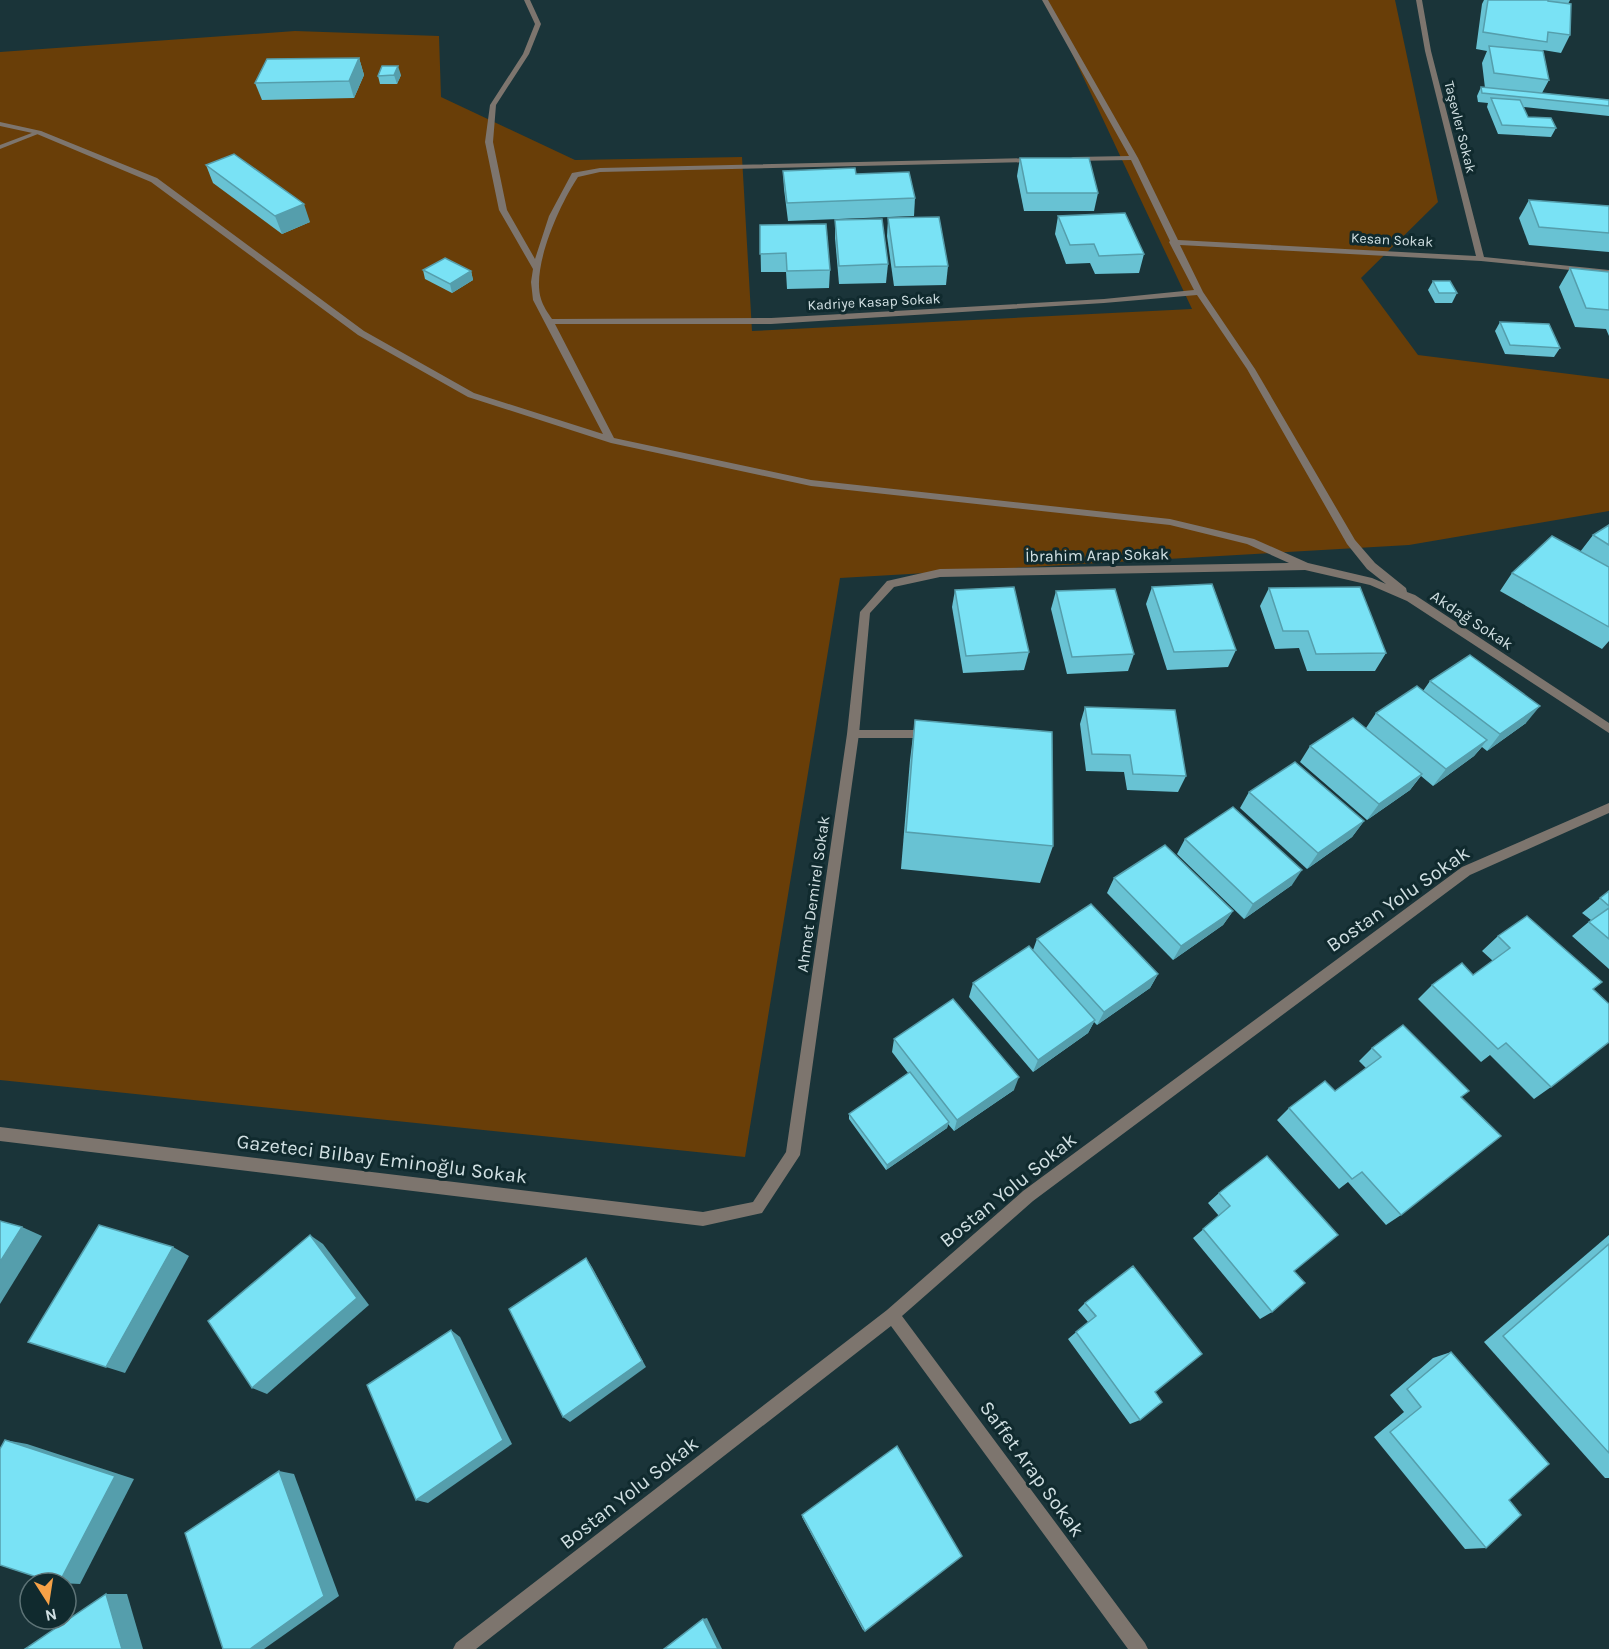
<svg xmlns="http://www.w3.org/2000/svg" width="1609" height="1649" font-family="Karla,sans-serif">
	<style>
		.green { fill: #693e08 }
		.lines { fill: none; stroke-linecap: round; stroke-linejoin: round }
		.service { fill: #7d756e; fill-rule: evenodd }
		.minor { fill: #7d756e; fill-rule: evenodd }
		.wall { fill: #68c2d3 }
		.shaded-wall { fill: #559eac }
		.building { fill: #79e2f5; stroke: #559eac; stroke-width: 1.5 }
		.labels { text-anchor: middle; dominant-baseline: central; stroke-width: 6; stroke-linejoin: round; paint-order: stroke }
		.far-street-label { font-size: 14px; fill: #d1e0e3; stroke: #102a2e }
		.street-label { font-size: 16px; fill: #d1e0e3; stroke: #102a2e }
		.near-street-label { font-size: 20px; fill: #d1e0e3; stroke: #102a2e }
	</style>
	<rect width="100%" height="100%" fill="#1a3439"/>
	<!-- green -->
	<polygon class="green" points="1047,0 1395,0 1438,202 1361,278 1418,355 1609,379 1609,511 1409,545 840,578 745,1157 0,1080 0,52 295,31 439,36 441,97 575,160 742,157 752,331 1192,309"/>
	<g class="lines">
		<!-- service -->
		<g class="service">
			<polygon points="37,131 43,132 0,149 0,145"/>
			<polygon points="853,730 930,730 936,734 930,738 853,738 847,734"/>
		</g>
		<!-- minor -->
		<g class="minor">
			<path d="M524,0H530L541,24L529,54L496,105L493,142L507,210L535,259L549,216L572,173L600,168L1034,158L1038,160L1034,162L600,172L578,177C560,204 531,267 541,299C543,306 548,313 552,319L771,318L1104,299L1194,290L1169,242L1170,241L1131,160L1073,161L1069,159L1073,157L1129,156L1042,0H1048L1138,158L1178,240L1476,256L1425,51L1416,0H1422L1431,51L1484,257L1609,270V274L1481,261L1180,245L1203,292L1255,369L1355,540L1375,563L1406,588L1407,592L1415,595L1609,723V733L1407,601L1370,585L1305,570L940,577L894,587L870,613L859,734L800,1155L762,1213L703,1226L0,1141V1127L703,1212L753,1202L786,1152L847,734L860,612L887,581L940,569L1289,563L1247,544L1170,525L811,486L611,443L468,397L358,335L151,182L37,134L0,126V122L41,131L157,178L364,331L474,393L603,434L533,300L531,282L533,269L499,210L485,142L490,105L523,54L535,24ZM1197,295L1247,369L1347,544L1367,569L1386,584L1372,578L1308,563L1254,539L1170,519L811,480L614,438L555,324H771L1104,303Z"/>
			<polygon points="1609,803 1609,813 1470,875 1033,1201 902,1316 1145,1643 1148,1649 1128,1649 891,1326 476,1649 453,1649 456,1643 887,1310 1023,1191 1462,867"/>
		</g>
	</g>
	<!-- wall -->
	<g class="wall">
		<polygon points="1484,0 1570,0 1568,4 1570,35 1561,53 1543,50 1542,51 1549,80 1542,93 1609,100 1609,116 1523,107 1528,117 1556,128 1551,137 1498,134 1487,107 1488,103 1478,102 1477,96 1481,87 1485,88 1482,63 1487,51 1476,49 1482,4"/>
		<polygon points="359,58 364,75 354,98 262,100 255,83"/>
		<polygon points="401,75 397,84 380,84 378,76"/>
		<polygon points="1020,158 1098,193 1094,211 1024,211 1017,176"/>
		<polygon points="206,165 310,222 282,234 213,183"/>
		<polygon points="783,171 856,174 915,198 914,216 788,221 784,189"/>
		<polygon points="1529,200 1609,206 1609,252 1529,245 1519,218"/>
		<polygon points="1058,216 1144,254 1139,273 1095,274 1090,263 1066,264 1055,234"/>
		<polygon points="888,218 948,266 946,285 894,286 887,236"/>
		<polygon points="835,220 888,264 886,283 839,284 835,238"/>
		<polygon points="760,225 830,270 829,288 787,289 786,272 761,272"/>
		<polygon points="1570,268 1609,272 1609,336 1606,329 1575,327 1559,287"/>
		<polygon points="423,270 471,271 473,280 452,293 425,279"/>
		<polygon points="1433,281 1457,293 1452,303 1435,303 1428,290"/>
		<polygon points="1500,322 1560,348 1554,357 1505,354 1495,331"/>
		<polygon points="1609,525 1609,641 1602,649 1500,591 1512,573 1580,552 1593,535"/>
		<polygon points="1152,587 1236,650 1228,667 1167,670 1146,604"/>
		<polygon points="1269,588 1386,653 1375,671 1307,671 1299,648 1275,649 1260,606"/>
		<polygon points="955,590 1029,652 1024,670 963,673 952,607"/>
		<polygon points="1056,591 1134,654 1128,671 1067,674 1051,609"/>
		<polygon points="1430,681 1526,723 1487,751 1482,747 1474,756 1433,786 1421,776 1410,790 1367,820 1300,762 1310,746 1366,728 1376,713 1423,691"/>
		<polygon points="1085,707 1186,776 1178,792 1127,790 1124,772 1086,771 1080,724"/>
		<polygon points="915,720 1053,846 1040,883 901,869 910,760"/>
		<polygon points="1249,792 1364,821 1352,837 1307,869 1240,808"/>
		<polygon points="1185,839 1292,885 1244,919 1177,854"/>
		<polygon points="1114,878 1233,911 1223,925 1173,960 1107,893"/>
		<polygon points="1609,891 1609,969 1572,936 1591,920 1582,913"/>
		<polygon points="1498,936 1593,989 1551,1087 1534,1099 1490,1055 1481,1062 1418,999 1432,985 1473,975 1493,961 1482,951"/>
		<polygon points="1037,939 1158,974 1150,988 1097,1025 1094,1022 1088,1033 1033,1072 969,997 973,983 1033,950"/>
		<polygon points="894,1039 1014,1090 954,1131 948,1124 947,1128 886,1170 849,1119 849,1114 908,1073 892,1052"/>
		<polygon points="1372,1048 1461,1097 1401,1215 1386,1225 1348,1182 1339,1189 1277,1120 1289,1108 1335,1091 1366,1068 1359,1061"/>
		<polygon points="1219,1193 1294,1271 1272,1312 1260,1319 1193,1238 1219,1216 1208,1203"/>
		<polygon points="1609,1235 1609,1478 1605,1478 1484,1342"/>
		<polygon points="1085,1303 1155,1392 1140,1420 1130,1424 1068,1339 1088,1322 1078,1310"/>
		<polygon points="1451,1352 1509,1500 1486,1548 1465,1549 1374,1437 1404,1412 1390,1395 1433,1358"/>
		<polygon points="802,1515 865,1631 863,1630 802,1517"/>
	</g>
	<!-- shaded-wall -->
	<g class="shaded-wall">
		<polygon points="359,58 364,75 354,98 349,81"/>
		<polygon points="398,66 401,75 397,84 394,75"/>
		<polygon points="304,204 310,222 282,234 275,216"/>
		<polygon points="471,271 473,280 452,293 450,284"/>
		<polygon points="1540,706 1526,723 1487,751 1500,734"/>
		<polygon points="1487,740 1474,756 1433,786 1446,769"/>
		<polygon points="1422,774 1410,790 1367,820 1379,804"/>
		<polygon points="1364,821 1352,837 1307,869 1318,853"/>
		<polygon points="1302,870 1292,885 1244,919 1253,904"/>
		<polygon points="1233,911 1223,925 1173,960 1181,946"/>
		<polygon points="1158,974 1150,988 1097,1025 1104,1012"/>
		<polygon points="1095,1020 1088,1033 1033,1072 1038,1060"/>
		<polygon points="1019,1077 1014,1090 954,1131 957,1120"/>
		<polygon points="949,1122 947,1128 886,1170 887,1165"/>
		<polygon points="22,1227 42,1236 0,1304 0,1262"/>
		<polygon points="310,1235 323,1244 369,1305 267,1394 252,1388"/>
		<polygon points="173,1247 189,1256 125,1373 106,1367"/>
		<polygon points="586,1258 592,1267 646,1367 570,1422 563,1417"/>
		<polygon points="451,1330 460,1337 512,1444 428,1503 416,1500"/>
		<polygon points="5,1440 27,1444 134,1479 80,1584 59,1583"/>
		<polygon points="279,1471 294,1474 339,1596 264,1649 250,1649"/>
		<polygon points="106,1594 127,1594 143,1649 122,1649"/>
		<polygon points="707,1618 722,1649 718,1649 703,1619"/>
	</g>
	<!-- building -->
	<g class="building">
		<polygon points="1488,0 1548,0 1548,1 1571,4 1570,35 1548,32 1547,42 1483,32"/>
		<polygon points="1489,46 1543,51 1549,80 1494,73"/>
		<polygon points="359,58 349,81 255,83 267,59"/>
		<polygon points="382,66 398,66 394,75 378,76"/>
		<polygon points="1481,87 1609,100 1609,106 1482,93"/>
		<polygon points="1491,98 1520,100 1528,117 1551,118 1556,128 1502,125"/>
		<polygon points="234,154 304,204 275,216 206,165"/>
		<polygon points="1020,158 1089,158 1098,193 1027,193"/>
		<polygon points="855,168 856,174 909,172 915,198 787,203 783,171"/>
		<polygon points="1529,200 1609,206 1609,233 1539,227"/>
		<polygon points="1125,213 1144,254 1099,256 1094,244 1070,245 1058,216"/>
		<polygon points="939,217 948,266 895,267 888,218"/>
		<polygon points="882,219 888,264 839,266 835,220"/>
		<polygon points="826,224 830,270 787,271 786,253 760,254 760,225"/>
		<polygon points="445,258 471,271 450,284 423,270"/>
		<polygon points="1570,268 1609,272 1609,310 1586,308"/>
		<polygon points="1433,281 1450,281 1457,293 1439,293"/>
		<polygon points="1500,322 1549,324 1560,348 1510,345"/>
		<polygon points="1609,525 1609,545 1593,535"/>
		<polygon points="1552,536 1609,567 1609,627 1512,573"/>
		<polygon points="1212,584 1236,650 1174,652 1152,587"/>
		<polygon points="1014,587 1029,652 966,656 955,590"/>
		<polygon points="1360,587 1386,653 1316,654 1308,631 1283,631 1269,588"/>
		<polygon points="1115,589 1134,654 1072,657 1056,591"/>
		<polygon points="1470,655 1540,706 1500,734 1430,681"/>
		<polygon points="1417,686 1487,740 1446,769 1376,713"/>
		<polygon points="1085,707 1175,710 1186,776 1133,774 1130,755 1092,754"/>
		<polygon points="1353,718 1422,774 1379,804 1310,746"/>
		<polygon points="915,720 1052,732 1053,846 906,832"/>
		<polygon points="1295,762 1364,821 1318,853 1249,792"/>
		<polygon points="1233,807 1302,870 1253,904 1185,839"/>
		<polygon points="1165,845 1233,911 1181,946 1114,878"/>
		<polygon points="1609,891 1609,906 1600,898"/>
		<polygon points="1091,904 1158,974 1104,1012 1037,939"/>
		<polygon points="1609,908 1609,939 1589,922"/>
		<polygon points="1527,916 1602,982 1593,989 1609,1004 1609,1042 1551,1087 1506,1043 1498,1049 1432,985 1462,963 1473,975 1510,948 1498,936"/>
		<polygon points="1029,946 1095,1020 1038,1060 973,983"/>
		<polygon points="953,999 1019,1077 957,1120 894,1039"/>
		<polygon points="1403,1025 1469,1091 1461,1097 1501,1136 1401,1215 1362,1172 1352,1179 1289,1108 1325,1081 1335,1091 1381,1057 1372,1048"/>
		<polygon points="910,1072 949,1122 887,1165 849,1114"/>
		<polygon points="1267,1156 1338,1235 1294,1271 1305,1283 1272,1312 1203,1229 1230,1206 1219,1193"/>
		<polygon points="0,1221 22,1227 0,1262"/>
		<polygon points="99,1225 173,1247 106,1367 28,1342"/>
		<polygon points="310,1235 357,1298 252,1388 208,1321"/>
		<polygon points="1609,1244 1609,1453 1503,1336"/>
		<polygon points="586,1258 642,1361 563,1417 509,1309"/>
		<polygon points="1133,1266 1202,1354 1155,1392 1162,1402 1140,1420 1076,1332 1096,1316 1085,1303"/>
		<polygon points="451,1330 503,1440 416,1500 367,1385"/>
		<polygon points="1451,1352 1549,1464 1509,1500 1521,1515 1486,1548 1390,1432 1421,1407 1407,1389"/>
		<polygon points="5,1440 115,1476 59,1583 55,1583 0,1565 0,1449"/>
		<polygon points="897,1446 962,1556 865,1631 802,1515"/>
		<polygon points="279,1471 324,1596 250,1649 223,1649 185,1533"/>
		<polygon points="106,1594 122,1649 25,1649"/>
		<polygon points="703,1619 718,1649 664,1649"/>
	</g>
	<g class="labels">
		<!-- far-street labels -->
		<g class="far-street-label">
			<text transform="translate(1460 127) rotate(76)">Taşevler Sokak</text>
			<text transform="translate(1392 240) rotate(3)">Kesan Sokak</text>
			<text transform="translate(874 302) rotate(-3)">Kadriye Kasap Sokak</text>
		</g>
		<!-- street labels -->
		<g class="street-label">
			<text transform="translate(1097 555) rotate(-1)">İbrahim Arap Sokak</text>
			<text transform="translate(1472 620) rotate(33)">Akdağ Sokak</text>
			<text transform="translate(813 894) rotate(-82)">Ahmet Demirel Sokak</text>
		</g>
		<!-- near-street labels -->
		<g class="near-street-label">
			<text transform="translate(1398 899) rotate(-35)">Bostan Yolu Sokak</text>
			<text transform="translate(382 1159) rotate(7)">Gazeteci Bilbay Eminoğlu Sokak</text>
			<text transform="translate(1008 1190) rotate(-39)">Bostan Yolu Sokak</text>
			<text transform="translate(1032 1469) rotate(54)">Saffet Arap Sokak</text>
			<text transform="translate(629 1493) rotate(-38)">Bostan Yolu Sokak</text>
		</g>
	</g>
	<!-- north arrow -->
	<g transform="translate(48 1601) rotate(168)"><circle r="28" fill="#102a2e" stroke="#5d7376" stroke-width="1.5"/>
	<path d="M0-4.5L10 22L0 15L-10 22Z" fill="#f6a247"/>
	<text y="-9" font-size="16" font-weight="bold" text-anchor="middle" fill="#d1e0e3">N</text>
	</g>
</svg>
